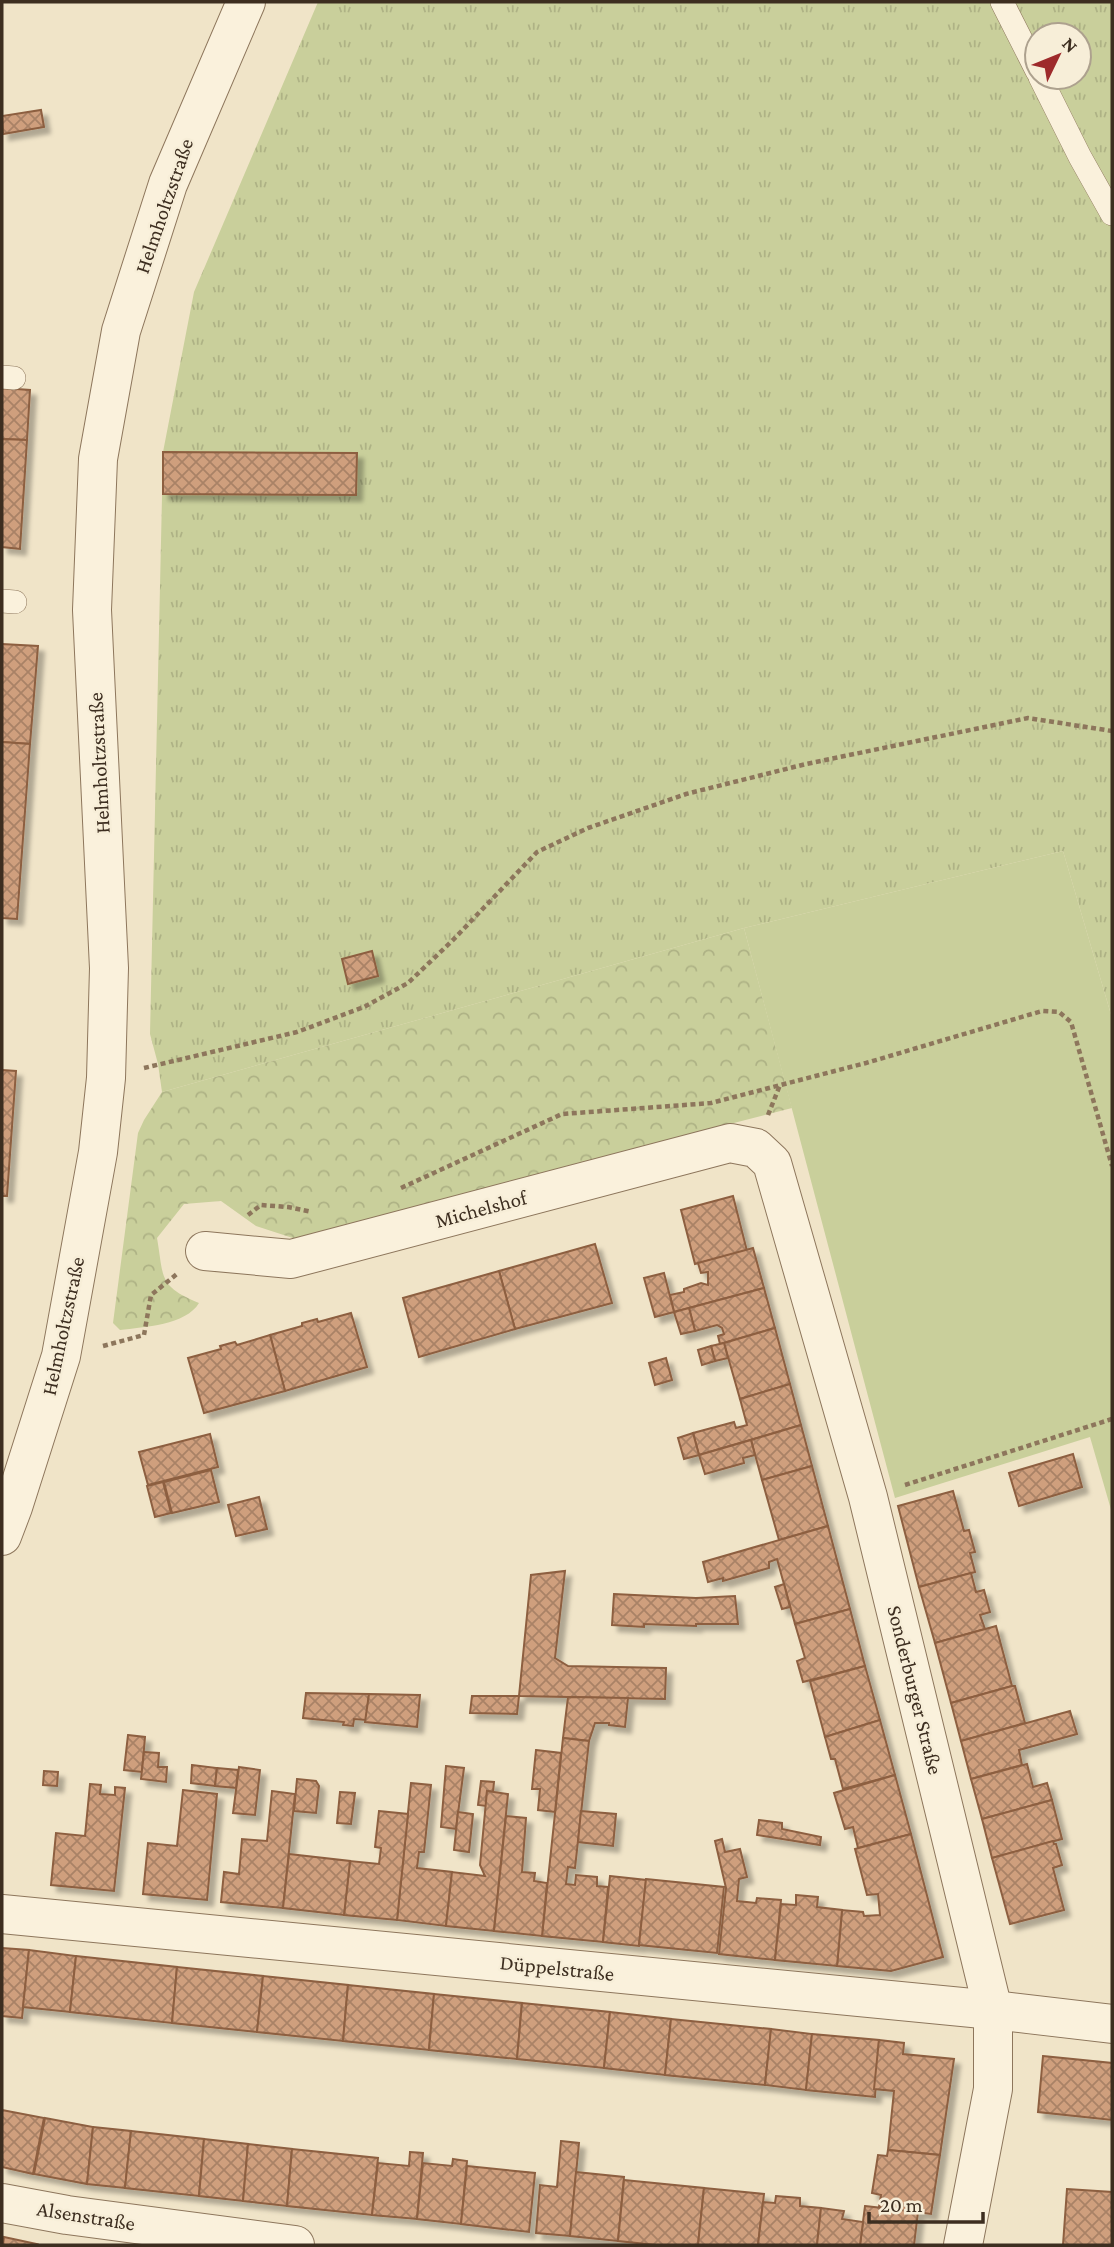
<svg xmlns="http://www.w3.org/2000/svg" width="1114" height="2247" font-family="'Crimson Pro',serif">
	<style>
		.grass { fill: url(#grass-tufts); fill-rule: evenodd }
		.forest { fill: url(#forest-crowns) }
		.garden { fill: #c9cf9b }
		.building { fill: url(#building-cross-hatch); stroke: #8d5f41; stroke-width: 2; filter: url(#shadow) }
		.lines { fill: none; stroke-linecap: round; stroke-linejoin: round }
		.lane-casing { stroke: #8d765c; stroke-width: 24 }
		.street-casing { stroke: #8d765c; stroke-width: 40 }
		.path { stroke: #8d765c; stroke-width: 4.5; stroke-dasharray: 5 3.5; stroke-linecap: butt }
		.lane { stroke: #faf1dc; stroke-width: 23 }
		.street { stroke: #faf1dc; stroke-width: 38 }
		.labels { text-anchor: middle; dominant-baseline: central; stroke-width: 5; stroke-linejoin: round; paint-order: stroke }
		.street-label { font-size: 21px; fill: #3d2e20; stroke: #f7eed8 }
	</style>
	<defs>
		<pattern id="grass-tufts" width="24" height="20" patternUnits="userSpaceOnUse" patternTransform="scale(1.75)"><rect width="24" height="20" fill="#c9cf9b"/><path d="M3 7l-1-3M5 7V3M7 7l1-3M15 17l-1-3M17 17v-4M19 17l1-3" fill="none" stroke="#aeb285"/></pattern>
		<pattern id="forest-crowns" width="20" height="18" patternUnits="userSpaceOnUse" patternTransform="scale(1.75)"><rect width="20" height="18" fill="#c9cf9b"/><path d="M2 6a3 3 0 1 1 6 0M12 15a3 3 0 1 1 6 0" fill="none" stroke="#aeb285"/></pattern>
		<pattern id="building-cross-hatch" width="8" height="8" patternUnits="userSpaceOnUse" patternTransform="scale(1.75)"><rect width="8" height="8" fill="#cf9f7d"/><path d="M0 0l8 8M0 8l8-8" fill="none" stroke="#a98266"/></pattern>
		<filter id="shadow"><feDropShadow dx="6" dy="6" stdDeviation="2" flood-color="#0004"/></filter>
	</defs>
	<rect width="100%" height="100%" fill="#f0e4c8"/>
	<!-- grass -->
	<path class="grass" d="M318,2H1112V1018L1063,851L744,928L162,1092L158,1064L150,1034L163,452L194,292ZM1037,35H1079V77H1037Z"/>
	<!-- forest -->
	<path class="forest" d="M744,928L792,1108L613,1154L302,1241L256,1226L221,1201L184,1204L157,1238C164,1278 158,1286 199,1303C186,1325 144,1327 120,1330L113,1323L138,1133L144,1120L162,1092Z"/>
	<!-- garden -->
	<polygon class="garden" points="1063,851 1112,1018 1112,1513 1090,1437 895,1498 744,928"/>
	<!-- building -->
	<g class="building">
		<polygon points="41,110 44,127 3,134 2,116"/>
		<polygon points="2,388 30,390 27,440 2,439"/>
		<polygon points="2,439 27,440 20,549 2,547"/>
		<polygon points="163,452 357,453 356,495 163,494"/>
		<polygon points="2,644 38,646 30,744 2,742"/>
		<polygon points="2,742 30,744 17,919 2,918"/>
		<polygon points="372,951 378,976 348,984 342,959"/>
		<polygon points="2,1070 16,1071 7,1196 2,1196"/>
		<polygon points="733,1196 747,1251 695,1264 681,1210"/>
		<polygon points="595,1244 612,1303 515,1329 499,1271"/>
		<polygon points="753,1248 764,1288 674,1312 670,1295 684,1292 684,1289 701,1283 708,1285 708,1272 701,1273 698,1263"/>
		<polygon points="499,1271 515,1329 419,1357 403,1298"/>
		<polygon points="664,1273 674,1312 655,1317 644,1278"/>
		<polygon points="764,1288 775,1328 720,1344 718,1336 724,1334 722,1328 717,1325 695,1331 689,1308"/>
		<polygon points="689,1308 695,1331 681,1334 674,1312"/>
		<polygon points="351,1313 367,1367 285,1391 270,1335 302,1326 302,1323 317,1319 318,1322"/>
		<polygon points="775,1328 790,1384 740,1399 724,1343"/>
		<polygon points="270,1335 285,1391 204,1413 188,1358 221,1349 220,1346 235,1342 237,1345"/>
		<polygon points="724,1343 728,1358 715,1361 711,1346"/>
		<polygon points="711,1346 715,1361 702,1365 698,1350"/>
		<polygon points="666,1358 672,1380 655,1385 649,1363"/>
		<polygon points="790,1384 801,1425 699,1455 693,1433 734,1422 736,1428 747,1425 740,1399"/>
		<polygon points="801,1425 812,1466 762,1480 751,1440"/>
		<polygon points="693,1433 699,1455 684,1459 678,1438"/>
		<polygon points="210,1434 218,1467 148,1485 139,1452"/>
		<polygon points="751,1440 755,1455 743,1458 744,1463 705,1474 699,1455"/>
		<polygon points="1073,1454 1082,1487 1019,1506 1009,1473"/>
		<polygon points="812,1466 828,1526 779,1540 762,1480"/>
		<polygon points="211,1470 219,1502 172,1513 164,1482"/>
		<polygon points="163,1482 171,1513 155,1517 147,1486"/>
		<polygon points="953,1491 964,1531 969,1530 975,1552 970,1553 975,1572 919,1587 898,1506"/>
		<polygon points="259,1497 267,1529 236,1536 228,1505"/>
		<polygon points="828,1526 850,1609 795,1624 777,1559 769,1562 769,1568 723,1581 723,1578 708,1582 703,1562"/>
		<polygon points="565,1571 555,1658 568,1666 666,1668 665,1699 519,1696 531,1575"/>
		<polygon points="971,1573 976,1592 984,1590 990,1612 980,1615 985,1629 935,1643 919,1587"/>
		<polygon points="784,1584 790,1607 782,1609 775,1587"/>
		<polygon points="614,1594 696,1598 735,1596 738,1624 696,1624 696,1626 644,1624 644,1627 612,1625"/>
		<polygon points="850,1609 865,1666 803,1682 797,1661 805,1658 795,1624"/>
		<polygon points="996,1626 1012,1686 951,1703 935,1643"/>
		<polygon points="865,1666 880,1720 825,1737 810,1681"/>
		<polygon points="1012,1686 1015,1686 1025,1723 961,1741 951,1703"/>
		<polygon points="306,1693 369,1694 366,1720 354,1719 353,1726 343,1725 344,1722 303,1718"/>
		<polygon points="369,1694 420,1695 417,1727 365,1722"/>
		<polygon points="472,1696 519,1696 517,1714 470,1713"/>
		<polygon points="568,1697 628,1698 625,1727 609,1725 609,1723 595,1723 589,1741 563,1738"/>
		<polygon points="1070,1711 1077,1734 1019,1750 1022,1765 971,1779 961,1741"/>
		<polygon points="880,1720 895,1775 843,1789 835,1759 831,1759 825,1737"/>
		<polygon points="128,1735 145,1737 142,1772 124,1770"/>
		<polygon points="563,1738 589,1741 575,1868 568,1867 566,1884 575,1885 576,1875 597,1877 597,1886 608,1887 603,1942 542,1936"/>
		<polygon points="536,1750 561,1753 555,1812 538,1810 540,1789 532,1789"/>
		<polygon points="144,1752 159,1753 158,1767 167,1767 166,1782 141,1779"/>
		<polygon points="1027,1764 1033,1787 1047,1783 1052,1800 982,1819 971,1779"/>
		<polygon points="192,1765 217,1768 215,1786 191,1783"/>
		<polygon points="446,1766 464,1768 456,1829 441,1827"/>
		<polygon points="239,1767 260,1770 255,1815 233,1813"/>
		<polygon points="217,1768 238,1770 236,1788 215,1786"/>
		<polygon points="44,1771 58,1772 57,1786 43,1785"/>
		<polygon points="895,1775 911,1834 858,1848 853,1827 845,1829 834,1793"/>
		<polygon points="297,1779 316,1781 319,1786 316,1813 294,1811"/>
		<polygon points="481,1781 494,1782 493,1792 487,1791 486,1806 478,1805"/>
		<polygon points="411,1783 431,1785 424,1852 419,1852 417,1868 452,1872 446,1926 397,1920"/>
		<polygon points="90,1784 101,1785 100,1794 115,1795 115,1787 125,1788 114,1891 51,1885 56,1833 85,1836"/>
		<polygon points="183,1790 217,1794 207,1900 143,1894 148,1843 177,1846"/>
		<polygon points="272,1791 295,1794 283,1908 221,1902 224,1872 239,1874 242,1839 267,1841"/>
		<polygon points="487,1791 508,1794 494,1931 446,1926 452,1872 485,1876 480,1865"/>
		<polygon points="340,1792 355,1793 351,1824 337,1823"/>
		<polygon points="1052,1800 1062,1839 992,1858 982,1819"/>
		<polygon points="379,1811 408,1814 397,1920 344,1915 350,1861 379,1864 381,1848 375,1847"/>
		<polygon points="581,1811 616,1814 613,1846 578,1842"/>
		<polygon points="458,1812 473,1814 469,1852 454,1850"/>
		<polygon points="506,1816 526,1818 522,1872 535,1873 534,1881 547,1883 542,1936 494,1931"/>
		<polygon points="759,1820 782,1823 782,1829 821,1837 820,1845 757,1835"/>
		<polygon points="911,1834 943,1957 891,1971 837,1966 842,1910 863,1912 864,1916 880,1915 878,1894 867,1895 855,1849"/>
		<polygon points="722,1839 725,1852 740,1849 747,1877 739,1879 737,1901 756,1903 757,1898 781,1900 775,1960 719,1954 726,1888 715,1841"/>
		<polygon points="1053,1841 1054,1844 1056,1844 1062,1865 1053,1868 1064,1910 1010,1924 992,1858"/>
		<polygon points="289,1854 350,1861 344,1915 283,1908"/>
		<polygon points="610,1876 646,1880 639,1946 603,1942"/>
		<polygon points="646,1879 724,1887 717,1953 639,1945"/>
		<polygon points="796,1895 818,1897 817,1907 842,1910 837,1966 775,1960 781,1904 796,1905"/>
		<polygon points="2,1948 29,1950 22,2018 2,2016"/>
		<polygon points="29,1950 76,1956 70,2012 23,2007"/>
		<polygon points="76,1956 177,1967 172,2023 70,2012"/>
		<polygon points="177,1967 263,1976 257,2032 172,2023"/>
		<polygon points="263,1976 348,1985 343,2041 257,2032"/>
		<polygon points="348,1985 434,1994 429,2050 343,2041"/>
		<polygon points="434,1994 522,2003 517,2059 429,2050"/>
		<polygon points="522,2003 610,2012 604,2068 517,2059"/>
		<polygon points="610,2012 671,2019 665,2075 604,2068"/>
		<polygon points="671,2019 771,2029 765,2085 665,2075"/>
		<polygon points="771,2029 812,2034 806,2090 765,2085"/>
		<polygon points="812,2034 879,2040 875,2097 806,2090"/>
		<polygon points="879,2040 904,2043 903,2054 954,2059 940,2155 888,2150 894,2091 874,2089"/>
		<polygon points="1043,2056 1112,2063 1112,2120 1038,2112"/>
		<polygon points="2,2110 44,2118 33,2174 2,2167"/>
		<polygon points="45,2118 93,2127 87,2184 34,2174"/>
		<polygon points="93,2127 131,2131 125,2188 87,2184"/>
		<polygon points="131,2131 204,2139 199,2196 125,2188"/>
		<polygon points="204,2139 248,2144 243,2201 199,2196"/>
		<polygon points="561,2141 579,2143 570,2236 536,2233 540,2185 557,2187"/>
		<polygon points="248,2144 292,2149 287,2206 243,2201"/>
		<polygon points="292,2149 378,2158 372,2215 287,2206"/>
		<polygon points="888,2150 940,2155 931,2214 879,2207 881,2195 872,2193 878,2155 887,2156"/>
		<polygon points="410,2152 423,2153 417,2219 372,2215 378,2163 409,2166"/>
		<polygon points="453,2159 467,2161 461,2224 417,2219 423,2163 452,2166"/>
		<polygon points="467,2166 535,2173 529,2232 461,2224"/>
		<polygon points="576,2172 624,2177 618,2241 570,2236"/>
		<polygon points="624,2180 704,2188 698,2245 656,2245 618,2241"/>
		<polygon points="704,2188 764,2194 758,2245 698,2245"/>
		<polygon points="1067,2189 1112,2192 1112,2245 1063,2245"/>
		<polygon points="776,2196 800,2198 800,2206 821,2208 817,2245 758,2245 763,2202 775,2203"/>
		<polygon points="865,2206 918,2212 914,2245 860,2245"/>
		<polygon points="821,2208 844,2211 842,2219 863,2222 860,2245 817,2245"/>
		<polygon points="4,2237 37,2244 36,2245 3,2245"/>
	</g>
	<g class="lines">
		<defs>
			<g id="lane">
				<polyline points="1002,2 1037,71"/>
				<polyline points="1040,77 1080,157 1112,214"/>
				<polyline points="2,377 14,378"/>
				<polyline points="2,601 15,602"/>
			</g>
			<g id="street">
				<polyline points="205,1251 291,1259 730,1143 756,1148 772,1163 868,1497 993,2010 993,2089 963,2245"/>
				<polyline points="2,1536 13,1507 61,1356 98,1152 106,1078 109,968 92,610 98,459 121,331 168,184 246,2"/>
				<polyline points="2,1914 993,2010 1112,2024"/>
				<polyline points="2,2203 67,2215 295,2245"/>
			</g>
		</defs>
		<!-- lane casing -->
		<use href="#lane" class="lane-casing"/>
		<!-- street casing -->
		<use href="#street" class="street-casing"/>
		<!-- path -->
		<g class="path">
			<polyline points="144,1068 297,1032 364,1007 408,983 453,940 537,852 588,828 686,794 806,764 1028,718 1112,731"/>
			<polyline points="768,1115 780,1085"/>
			<polyline points="401,1188 562,1114 711,1103 866,1063 1042,1011 1059,1012 1071,1022 1112,1166"/>
			<polyline points="248,1215 261,1205 288,1207 312,1212"/>
			<polyline points="103,1346 144,1335 151,1295 177,1274"/>
			<polyline points="905,1485 1112,1419"/>
		</g>
		<!-- lane -->
		<use href="#lane" class="lane"/>
		<!-- street -->
		<use href="#street" class="street"/>
	</g>
	<g class="labels">
		<!-- street labels -->
		<g class="street-label">
			<text transform="translate(164 206) rotate(-71)">Helmholtzstraße</text>
			<text transform="translate(99 763) rotate(-93)">Helmholtzstraße</text>
			<text transform="translate(481 1209) rotate(-15)">Michelshof</text>
			<text transform="translate(63 1326) rotate(-78)">Helmholtzstraße</text>
			<text transform="translate(915 1690) rotate(76)">Sonderburger Straße</text>
			<text transform="translate(557 1968) rotate(6)">Düppelstraße</text>
			<text transform="translate(86 2216) rotate(9)">Alsenstraße</text>
		</g>
	</g>
	<!-- border -->
	<rect width="1114" height="2247" fill="none" stroke="#3d2e20" stroke-width="7"/>
	<!-- north arrow -->
	<g transform="translate(1058 56) rotate(47)"><circle r="33" fill="#f7eed8" stroke="#ada18e" stroke-width="2"/>
	<path d="M0-5L12 26L0 18L-12 26Z" fill="#9e2a2b"/>
	<text y="-10" font-size="19" font-weight="bold" text-anchor="middle" fill="#3d2e20">N</text>
	</g>
	<!-- scale -->
	<path d="M869 2212v10h114v-10" fill="none" stroke="#3d2e20" stroke-width="3.5"/>
	<text x="880" y="2212" font-size="21" fill="#3d2e20" stroke="#f7eed8" stroke-width="5" paint-order="stroke">20 m</text>
</svg>
